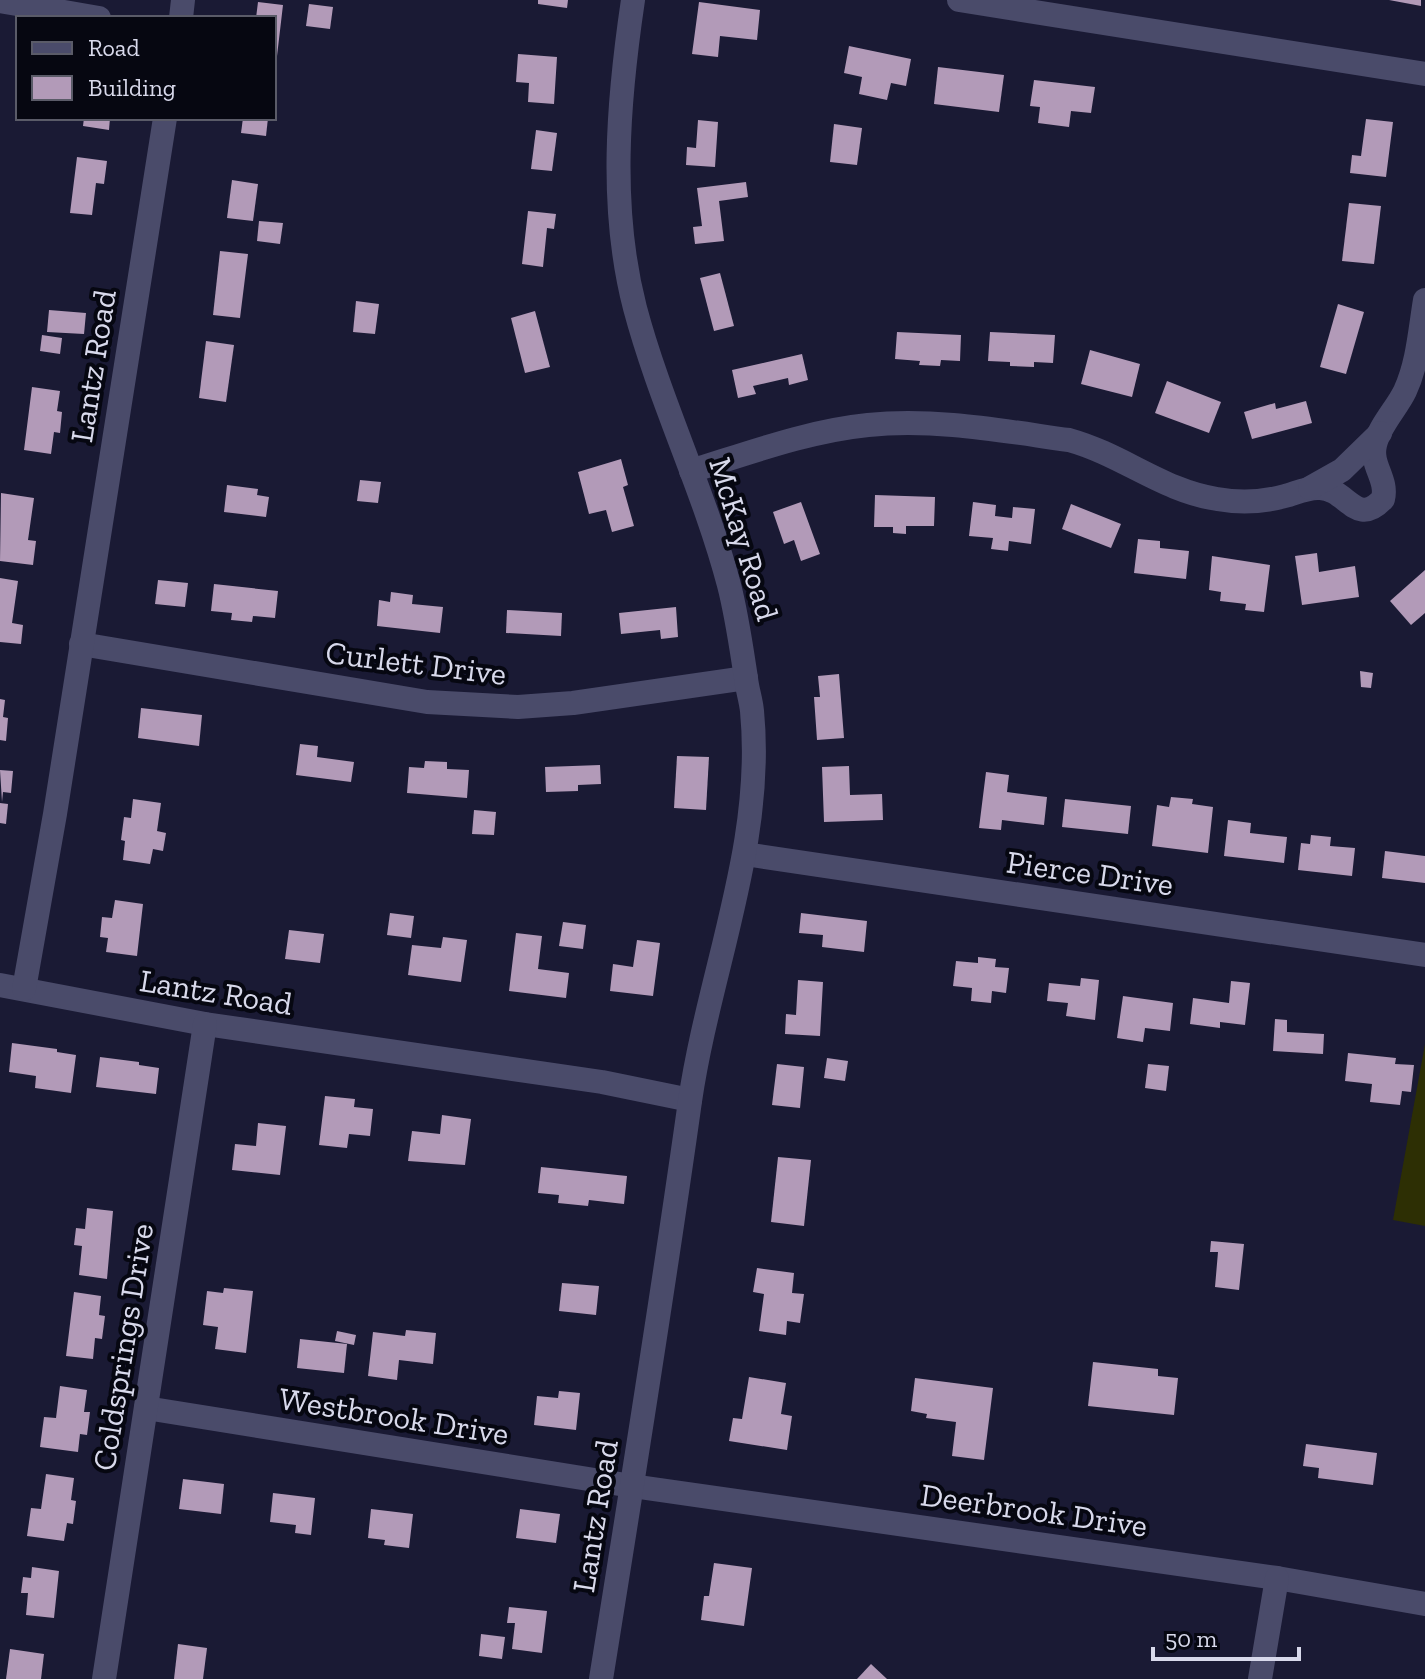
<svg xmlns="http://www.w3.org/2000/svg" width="1425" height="1679" font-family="'Zilla Slab',serif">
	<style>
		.green { fill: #2d2f04 }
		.building { fill: #b29ab8 }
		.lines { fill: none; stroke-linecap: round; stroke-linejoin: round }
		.street { stroke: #4a4b6a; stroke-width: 24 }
		.secondary { stroke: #4a4b6a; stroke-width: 24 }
		.labels { text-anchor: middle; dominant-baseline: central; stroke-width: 8; stroke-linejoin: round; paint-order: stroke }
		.street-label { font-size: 32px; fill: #d8d9eb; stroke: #060711 }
	</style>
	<rect width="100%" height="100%" fill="#1a1a34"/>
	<!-- green -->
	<polygon class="green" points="1425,1044 1425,1226 1393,1220"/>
	<!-- building -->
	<g class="building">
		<polygon points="538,0 568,0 567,8 538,4"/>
		<polygon points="1389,0 1421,0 1421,6"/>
		<polygon points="258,2 283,5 277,56 274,56 274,18 256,18"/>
		<polygon points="699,2 760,10 757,40 720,36 718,57 692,54"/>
		<polygon points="309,4 333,7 330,29 306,26"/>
		<polygon points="849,46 911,59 906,86 891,83 887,100 859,94 862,77 844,73"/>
		<polygon points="518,54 557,57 554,104 528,102 529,83 516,82"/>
		<polygon points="938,67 1004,75 999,112 934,104"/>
		<polygon points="1034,80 1095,87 1091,113 1071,111 1069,127 1038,123 1040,107 1030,106"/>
		<polygon points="84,118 110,118 109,130 83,126"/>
		<polygon points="243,118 268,118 266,136 241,133"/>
		<polygon points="1366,119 1393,122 1386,177 1350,173 1352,155 1361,156"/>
		<polygon points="698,120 718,122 715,167 686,165 687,147 696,148"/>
		<polygon points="834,124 862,128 857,165 830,162"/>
		<polygon points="536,130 557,133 552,171 531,169"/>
		<polygon points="77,157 107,161 104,184 96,183 92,215 70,213"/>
		<polygon points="232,180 258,184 253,221 227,218"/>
		<polygon points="746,182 748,197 719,201 724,241 695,244 693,227 702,226 697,188"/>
		<polygon points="1349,203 1381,206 1374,264 1342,261"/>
		<polygon points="528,211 556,214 554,229 547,228 543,267 522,264"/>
		<polygon points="259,221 283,223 280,244 257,241"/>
		<polygon points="220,251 248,254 240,318 213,315"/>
		<polygon points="720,273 734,326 714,331 700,278"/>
		<polygon points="356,301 379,304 375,334 353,332"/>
		<polygon points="1338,304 1364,312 1346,374 1320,367"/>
		<polygon points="49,310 86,313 84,334 47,332"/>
		<polygon points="535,311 550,367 525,373 511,318"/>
		<polygon points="897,332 961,335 960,361 941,360 940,366 919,365 920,361 895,359"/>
		<polygon points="990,332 1055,335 1053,363 1034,362 1034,367 1010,366 1010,362 988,361"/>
		<polygon points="42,335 62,338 60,354 40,351"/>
		<polygon points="206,341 234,345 226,402 199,398"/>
		<polygon points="1090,350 1140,364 1132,397 1081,384"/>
		<polygon points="802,354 808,380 789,385 788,378 753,386 756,394 738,398 732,370"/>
		<polygon points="1167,381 1221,402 1209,433 1155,413"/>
		<polygon points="32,387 60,391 57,411 62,412 60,433 54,432 51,454 24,450"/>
		<polygon points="1306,401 1312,423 1252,439 1244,412 1275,403 1276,409"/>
		<polygon points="621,459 628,485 623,487 634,526 612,532 606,510 589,514 578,472"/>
		<polygon points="360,480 381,482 378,503 357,501"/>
		<polygon points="227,485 258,489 257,495 269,497 266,517 224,512"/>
		<polygon points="1,493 34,498 28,540 36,541 33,565 0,561"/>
		<polygon points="875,495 935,497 934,526 906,526 906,534 893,533 893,527 874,527"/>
		<polygon points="801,502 820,554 801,561 794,540 784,544 773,512"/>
		<polygon points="973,502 996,505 995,516 1012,518 1013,507 1035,509 1031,544 1009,541 1008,551 991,549 993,538 969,536"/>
		<polygon points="1071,504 1121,524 1111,548 1062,529"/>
		<polygon points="1138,539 1160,541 1160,548 1189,551 1186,579 1134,573"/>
		<polygon points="1317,553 1319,572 1355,566 1359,597 1302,605 1295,556"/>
		<polygon points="1212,556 1270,565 1264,612 1245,610 1246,604 1220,601 1221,592 1209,590"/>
		<polygon points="1425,570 1425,613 1411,625 1390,601"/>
		<polygon points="0,578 18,581 12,623 23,625 21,644 0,642"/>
		<polygon points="158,580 188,583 185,607 155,604"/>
		<polygon points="214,584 278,591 275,618 253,616 252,622 231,620 232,613 211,611"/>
		<polygon points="391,592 413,595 412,604 443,607 440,633 377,626 379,600 390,602"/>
		<polygon points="676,607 678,637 661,639 660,630 621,634 619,613"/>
		<polygon points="507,610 562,613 561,636 506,633"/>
		<polygon points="1360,671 1373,673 1371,688 1361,687"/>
		<polygon points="839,674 844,738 817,740 814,697 820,697 818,676"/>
		<polygon points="0,699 5,700 3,717 8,718 6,741 0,740"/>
		<polygon points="141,708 202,715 199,746 138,738"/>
		<polygon points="300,744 318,746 317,757 354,762 351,782 296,775"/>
		<polygon points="677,756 709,757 706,810 674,808"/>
		<polygon points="425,761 447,762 447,769 469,770 467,798 407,793 409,767 424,768"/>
		<polygon points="600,765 601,784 578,785 578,791 546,792 545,767"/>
		<polygon points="849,766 850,795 882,794 883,820 824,822 822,767"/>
		<polygon points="0,770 13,771 11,793 3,792 2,802"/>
		<polygon points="986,772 1009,775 1007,792 1047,797 1044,825 1002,820 1001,830 979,828"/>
		<polygon points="1171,797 1193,799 1192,804 1213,807 1208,853 1152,846 1157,805 1169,807"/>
		<polygon points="133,799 161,803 157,831 166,833 163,851 153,849 150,864 123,860 125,841 121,840 124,817 131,818"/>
		<polygon points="1065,799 1131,806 1128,834 1062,827"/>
		<polygon points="0,803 8,804 6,824 0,823"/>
		<polygon points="474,810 496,812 494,835 472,834"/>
		<polygon points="1228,820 1251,823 1250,833 1287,837 1284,863 1224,856"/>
		<polygon points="1311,835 1331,837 1330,846 1355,848 1352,876 1298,870 1301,843 1310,844"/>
		<polygon points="1385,851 1425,856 1425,883 1382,878"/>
		<polygon points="115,900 143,904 137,956 106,952 108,938 100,937 102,917 112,918"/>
		<polygon points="390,913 414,916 411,938 387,935"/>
		<polygon points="801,913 867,921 864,952 822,947 823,935 799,933"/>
		<polygon points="563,922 586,925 583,949 559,946"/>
		<polygon points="289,930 324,934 320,963 285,959"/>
		<polygon points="516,933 542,936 538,969 569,973 566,998 509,991"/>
		<polygon points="443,937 467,940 461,982 408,975 412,945 441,948"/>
		<polygon points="637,940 660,943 653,996 610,991 613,964 633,967"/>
		<polygon points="978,957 996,959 995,967 1009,968 1006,993 992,991 991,1003 971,1001 972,988 953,986 956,961 978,963"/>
		<polygon points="1081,978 1099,980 1095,1020 1066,1016 1068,1003 1047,1001 1049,983 1080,986"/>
		<polygon points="798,980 823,982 820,1036 785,1034 786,1014 796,1015"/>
		<polygon points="1231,981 1250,983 1245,1025 1220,1022 1220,1028 1190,1024 1193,998 1229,1003"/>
		<polygon points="1123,996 1173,1003 1170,1031 1145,1028 1143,1042 1117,1038"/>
		<polygon points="1275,1019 1287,1020 1287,1032 1324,1034 1323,1054 1273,1051"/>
		<polygon points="12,1043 57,1049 57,1052 76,1055 71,1093 35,1088 36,1076 9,1072"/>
		<polygon points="1348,1053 1396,1058 1395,1064 1414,1065 1411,1092 1402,1091 1400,1105 1370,1102 1372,1084 1345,1081"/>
		<polygon points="100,1057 139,1062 139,1065 159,1068 156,1094 96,1087"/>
		<polygon points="827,1058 848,1061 845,1081 824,1078"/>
		<polygon points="777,1064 804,1067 800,1108 772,1105"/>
		<polygon points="1148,1064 1169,1066 1166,1091 1145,1088"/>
		<polygon points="325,1096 355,1099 354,1107 373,1109 370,1136 349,1134 347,1148 319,1145"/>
		<polygon points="442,1115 471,1119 465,1165 408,1161 412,1131 440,1134"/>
		<polygon points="258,1123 286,1126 280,1175 232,1170 235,1144 256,1146"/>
		<polygon points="778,1157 811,1160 804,1226 771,1222"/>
		<polygon points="541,1167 627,1176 624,1204 589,1200 588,1206 558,1203 559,1195 538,1193"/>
		<polygon points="87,1208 113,1211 107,1279 79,1275 82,1246 74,1245 76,1228 85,1229"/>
		<polygon points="1211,1241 1244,1244 1239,1290 1215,1287 1218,1252 1210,1252"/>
		<polygon points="757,1268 794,1273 792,1293 804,1294 800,1323 787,1321 786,1335 759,1331 764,1294 753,1292"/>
		<polygon points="562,1283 599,1286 596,1315 559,1311"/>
		<polygon points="224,1288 253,1291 246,1353 215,1349 218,1327 203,1325 207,1291 223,1293"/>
		<polygon points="74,1292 101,1296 99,1315 105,1316 102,1339 95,1338 93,1359 66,1356"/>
		<polygon points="406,1330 436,1333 433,1364 399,1360 397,1380 368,1376 373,1332 405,1336"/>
		<polygon points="337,1331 356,1335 354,1345 335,1341"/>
		<polygon points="300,1339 347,1344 344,1373 297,1368"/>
		<polygon points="1093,1362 1158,1369 1158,1376 1178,1378 1174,1415 1088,1406"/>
		<polygon points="749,1377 786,1383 781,1414 792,1416 787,1450 729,1441 733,1418 742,1419"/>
		<polygon points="915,1378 993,1388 984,1460 952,1456 956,1422 926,1418 927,1414 911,1411"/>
		<polygon points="60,1386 87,1390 84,1412 90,1412 87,1435 80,1434 78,1452 40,1447 44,1417 56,1418"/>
		<polygon points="559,1391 580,1393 576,1430 534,1425 537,1396 558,1398"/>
		<polygon points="1306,1444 1377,1453 1373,1485 1318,1478 1319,1468 1303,1466"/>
		<polygon points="46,1474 74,1478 71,1500 76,1501 73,1524 67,1523 64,1541 27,1536 31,1508 41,1509"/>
		<polygon points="183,1479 224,1484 221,1514 179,1509"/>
		<polygon points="273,1493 315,1498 311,1535 295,1533 296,1525 270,1522"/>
		<polygon points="371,1509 413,1514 409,1548 384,1545 385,1540 368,1538"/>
		<polygon points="520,1509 560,1514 556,1543 516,1538"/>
		<polygon points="714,1563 752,1568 744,1626 701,1620 704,1596 709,1596"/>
		<polygon points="32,1567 59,1571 54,1618 26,1615 28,1593 21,1593 23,1577 31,1578"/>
		<polygon points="509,1607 547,1611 542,1653 512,1649 515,1623 507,1623"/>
		<polygon points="481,1634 505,1637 502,1659 479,1656"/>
		<polygon points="178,1644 207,1648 203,1679 174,1679"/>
		<polygon points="10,1649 44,1654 41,1679 6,1679"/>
		<polygon points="871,1664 887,1679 857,1679"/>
	</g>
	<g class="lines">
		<!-- street -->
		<g class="street">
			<polyline points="959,0 1425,74"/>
			<polyline points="0,1 99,18"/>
			<polyline points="181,18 183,0"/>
			<path d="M691,471C749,453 808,431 868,425C935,418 1003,431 1069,440C1123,455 1163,491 1217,499C1239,503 1263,502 1285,496C1296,493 1308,487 1320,488C1347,489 1356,528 1383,499C1388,479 1370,465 1375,445C1379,426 1397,408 1405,391C1418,363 1420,330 1425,300"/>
			<polyline points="1310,488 1342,470 1380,433"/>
			<polyline points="81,644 427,702 518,707 573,703 746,678"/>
			<polyline points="745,854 1425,955"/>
			<polyline points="0,985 205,1024 602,1082 690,1100"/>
			<polyline points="24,989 55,814 165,118"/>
			<polyline points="146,1408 632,1486 1277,1578 1425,1604"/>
			<polyline points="104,1679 205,1024"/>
			<polyline points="1260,1679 1277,1578"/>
		</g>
		<!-- secondary -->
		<path class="secondary" d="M601,1679C632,1486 663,1294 690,1101C709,971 765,844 752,711C751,700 747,689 746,678C741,646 737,616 729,585C704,490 660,402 635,308C609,208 618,101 633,0"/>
	</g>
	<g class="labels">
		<!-- street labels -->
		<g class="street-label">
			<text transform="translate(93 366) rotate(-81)">Lantz Road</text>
			<text transform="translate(744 539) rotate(73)">McKay Road</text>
			<text transform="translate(416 663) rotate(7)">Curlett Drive</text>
			<text transform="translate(1090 873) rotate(8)">Pierce Drive</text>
			<text transform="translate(216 992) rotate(9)">Lantz Road</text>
			<text transform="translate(123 1347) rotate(-81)">Coldsprings Drive</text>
			<text transform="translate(394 1416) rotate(9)">Westbrook Drive</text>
			<text transform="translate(1034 1510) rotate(8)">Deerbrook Drive</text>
			<text transform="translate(595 1516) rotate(-81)">Lantz Road</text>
		</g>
	</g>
	<!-- legend -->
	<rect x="16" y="16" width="260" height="104" fill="#060711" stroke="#5a5b68" stroke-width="2"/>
	<rect x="32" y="42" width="40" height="12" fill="#4a4b6a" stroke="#5a5b68" stroke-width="2"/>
	<text x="88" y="56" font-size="24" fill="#d8d9eb">Road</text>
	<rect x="32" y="76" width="40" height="24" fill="#b29ab8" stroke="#5a5b68" stroke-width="2"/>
	<text x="88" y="96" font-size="24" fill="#d8d9eb">Building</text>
	<!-- scale -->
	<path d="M1153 1647v12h146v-12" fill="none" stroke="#d8d9eb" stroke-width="4"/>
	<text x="1165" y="1647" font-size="24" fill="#d8d9eb" stroke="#060711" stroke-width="6" paint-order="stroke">50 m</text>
</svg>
